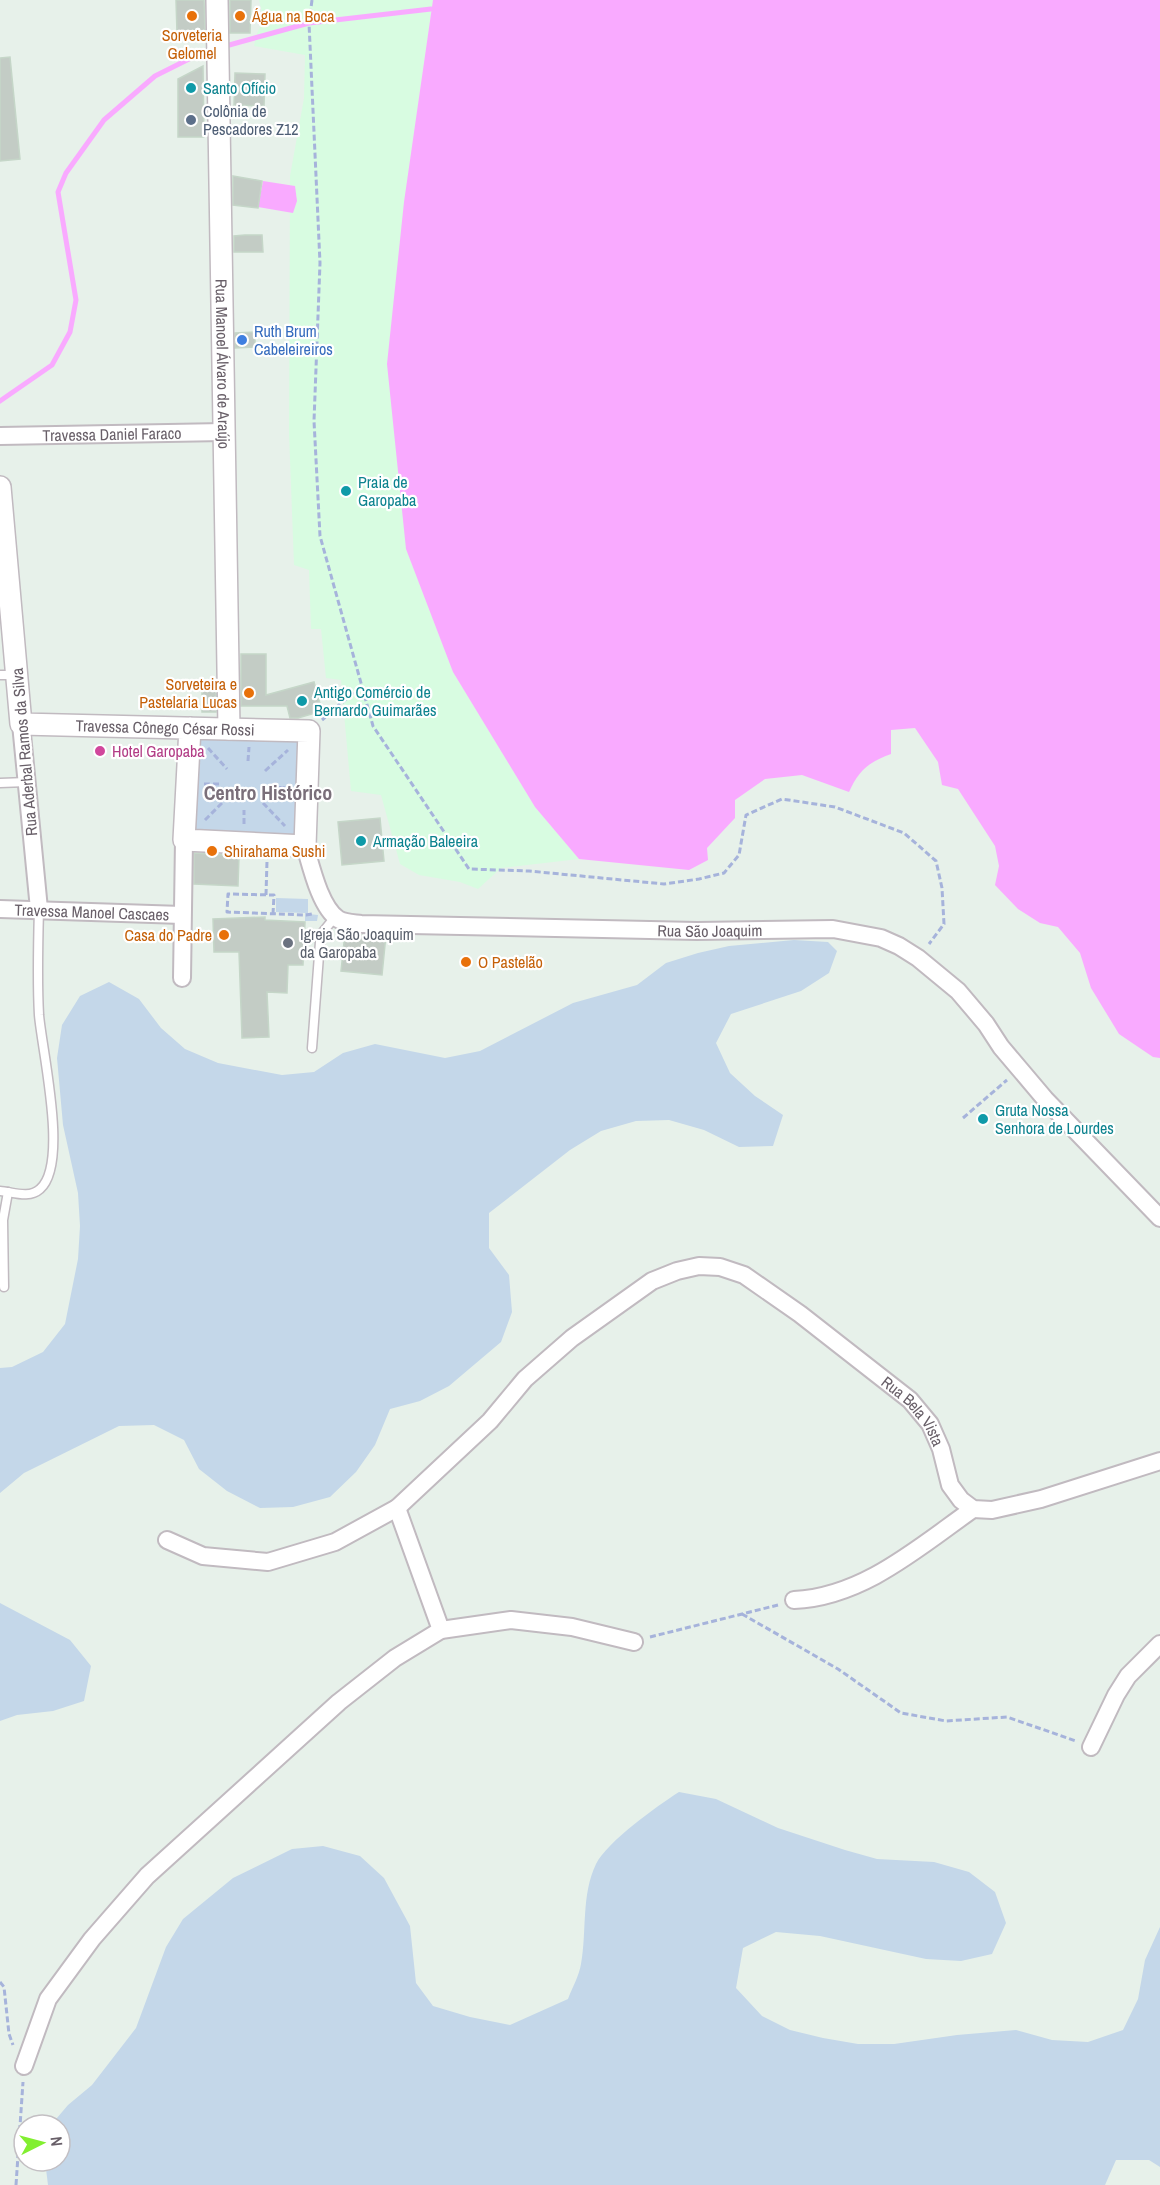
<svg xmlns="http://www.w3.org/2000/svg" width="1160" height="2185" font-family="'Archivo Narrow',sans-serif">
	<style>
		.green { fill: #c4d7e9 }
		.sand { fill: #d8fce1 }
		.water { fill: #f9aaff }
		.lines { fill: none; stroke-linecap: round; stroke-linejoin: round }
		.stream { stroke: #f9aaff; stroke-width: 5 }
		.building { fill: #c3ccc5; stroke: #c5d6c8; stroke-width: 1.5 }
		.service-casing { stroke: #c1bac0; stroke-width: 11 }
		.minor-casing { stroke: #c1bac0; stroke-width: 20 }
		.tertiary-casing { stroke: #c1bac0; stroke-width: 24 }
		.path { stroke: #a6b3db; stroke-width: 3; stroke-dasharray: 6 3; stroke-linecap: butt }
		.service { stroke: #fff; stroke-width: 8 }
		.minor { stroke: #fff; stroke-width: 16 }
		.tertiary { stroke: #fff; stroke-width: 21 }
		.food-dot { fill: #e8710a; stroke: #fff; stroke-width: 2 }
		.culture-dot { fill: #0f9aa8; stroke: #fff; stroke-width: 2 }
		.service-dot { fill: #5c6f8a; stroke: #fff; stroke-width: 2 }
		.shop-dot { fill: #3f7fe0; stroke: #fff; stroke-width: 2 }
		.hotel-dot { fill: #d1479c; stroke: #fff; stroke-width: 2 }
		.worship-dot { fill: #6b7280; stroke: #fff; stroke-width: 2 }
		.labels { text-anchor: middle; dominant-baseline: central; stroke-width: 4.5; stroke-linejoin: round; paint-order: stroke }
		.food-label { font-size: 16px; fill: #c56008; stroke: #fff; text-anchor: start }
		.culture-label { font-size: 16px; fill: #0d838f; stroke: #fff; text-anchor: start }
		.service-label { font-size: 16px; fill: #4e5e75; stroke: #fff; text-anchor: start }
		.shop-label { font-size: 16px; fill: #366cbe; stroke: #fff; text-anchor: start }
		.street-label { font-size: 16px; fill: #685f68; stroke: #fff }
		.hotel-label { font-size: 16px; fill: #b23c85; stroke: #fff; text-anchor: start }
		.worship-label { font-size: 16px; fill: #5b616d; stroke: #fff; text-anchor: start }
		.quarter-label { font-size: 20px; font-weight: bold; fill: #7a6f7a; stroke: #fff }
	</style>
	<rect width="100%" height="100%" fill="#e7f1ea"/>
	<!-- green -->
	<g class="green">
		<polygon points="197,733 298,738 295,837 193,832"/>
		<polygon points="276,898 308,899 308,914 318,915 317,921 305,921 305,913 276,912"/>
		<polygon points="794,940 828,942 837,951 829,973 801,991 731,1014 716,1043 730,1073 755,1096 783,1115 773,1146 739,1147 704,1130 669,1120 636,1121 601,1131 570,1150 489,1213 489,1248 509,1275 512,1312 501,1342 449,1386 420,1401 390,1409 375,1445 356,1472 330,1497 293,1507 260,1508 227,1491 199,1469 184,1440 154,1425 119,1426 24,1473 0,1493 0,1368 12,1367 43,1352 65,1324 78,1259 80,1226 78,1193 63,1125 57,1058 62,1025 80,996 109,982 139,999 161,1028 185,1049 218,1063 282,1075 314,1072 343,1053 375,1044 445,1058 480,1051 573,1003 637,985 666,963 698,953 729,946"/>
		<polygon points="0,1603 70,1640 91,1666 84,1701 53,1711 17,1715 0,1721"/>
		<path d="M679,1792L716,1799L778,1828L845,1850L877,1859L934,1862L969,1872L995,1892L1006,1923L992,1954L961,1961L926,1959L820,1936L776,1932L743,1948L736,1988L762,2016L790,2030L823,2038L858,2044H894L957,2035L1016,2030L1052,2040L1088,2042L1123,2030L1138,1999L1145,1960L1160,1927V2167L1149,2160H1116L1105,2185H48L45,2161H60V2125H51L68,2105L92,2085L136,2028L166,1947L183,1919L233,1878L292,1849L323,1846L360,1856L384,1878L410,1926L416,1983L433,2006L470,2017L510,2025L568,1999C572,1988 579,1976 581,1964C587,1932 581,1895 596,1864C607,1842 657,1806 679,1792Z"/>
	</g>
	<!-- sand -->
	<polygon class="sand" points="259,0 433,0 404,202 406,549 453,672 535,807 579,859 501,868 478,889 460,882 419,875 400,864 381,795 351,791 341,680 326,678 321,629 311,629 309,570 294,565 289,433 290,176 304,98 305,55 254,46 257,33 264,20"/>
	<!-- water -->
	<g class="water">
		<path d="M433,0H1160V1058L1153,1057L1119,1034L1091,988L1080,953L1058,927L1040,923L1018,909L995,885L999,866L995,846L958,789L942,785L938,762L915,728L891,730V754C869,762 859,770 849,792L802,775L765,779L735,800V818L707,848L708,860L689,870L579,859L535,807L453,672L406,549L387,364L404,202Z"/>
		<polygon points="263,181 295,186 297,201 293,213 258,207"/>
	</g>
	<g class="lines">
		<!-- stream -->
		<g class="stream">
			<polyline points="222,47 309,23 431,9"/>
			<polyline points="0,401 52,365 70,332 76,300 58,192 66,173 104,120 155,76 201,53 213,50"/>
		</g>
	</g>
	<!-- building -->
	<g class="building">
		<polygon points="176,0 204,0 205,32 177,33"/>
		<polygon points="230,0 251,0 250,33 230,33"/>
		<polygon points="10,57 20,159 0,161 0,58"/>
		<polygon points="203,66 204,137 178,137 178,79"/>
		<polygon points="235,73 265,74 264,106 234,105"/>
		<polygon points="233,176 262,181 258,208 233,205"/>
		<polygon points="245,235 262,235 263,252 234,252 234,236"/>
		<polygon points="255,332 255,347 235,348 235,333"/>
		<polygon points="241,654 266,654 266,695 314,682 322,711 298,718 290,718 287,706 241,706"/>
		<rect x="202" y="688" width="14" height="24"/>
		<polygon points="380,818 384,861 342,865 338,822"/>
		<polygon points="194,853 239,856 238,886 194,884"/>
		<polygon points="265,917 265,920 305,922 303,965 288,965 287,993 267,992 269,1037 242,1038 239,952 214,952 213,919"/>
		<polygon points="345,933 386,935 382,975 341,971"/>
	</g>
	<g class="lines">
		<defs>
			<g id="service">
				<polyline points="0,675 17,675"/>
				<polyline points="0,783 27,782"/>
				<polyline points="312,1048 320,942 322,933 335,917"/>
				<path d="M0,1191C13,1192 29,1199 40,1189C69,1164 42,1051 39,1015C37,980 38,945 39,909"/>
				<polyline points="4,1287 3,1220 8,1192"/>
			</g>
			<g id="minor">
				<path id="s1" d="M0,436L224,432"/>
				<polyline points="21,724 39,909"/>
				<path id="s2" d="M305,846C311,866 320,907 338,919C344,923 353,923 361,924L697,931L833,929L881,938L899,946L918,958L958,991L986,1024L1001,1047L1045,1099L1160,1218"/>
				<path id="s3" d="M0,909L182,915"/>
				<polyline points="182,978 184,840"/>
				<polyline points="397,1508 441,1630"/>
				<path id="s4" d="M167,1540L203,1556L268,1562L335,1542L397,1508L490,1421L525,1379L572,1338L652,1281L677,1271L699,1266L720,1267L744,1275L800,1314L910,1400L930,1424L941,1449L950,1485L961,1500L973,1509L992,1510L1041,1499L1160,1461"/>
				<path d="M794,1600C863,1597 919,1547 973,1509"/>
				<polyline points="1091,1747 1116,1695 1128,1676 1160,1644"/>
				<polyline points="24,2066 48,1999 92,1939 147,1876 339,1702 395,1658 441,1630 511,1620 572,1627 634,1642"/>
			</g>
			<g id="tertiary">
				<path id="s5" d="M217,0L229,729"/>
				<path id="s6" d="M0,487L21,724L309,731L305,846L184,840L190,728"/>
			</g>
		</defs>
		<!-- service casing -->
		<use href="#service" class="service-casing"/>
		<!-- minor casing -->
		<use href="#minor" class="minor-casing"/>
		<!-- tertiary casing -->
		<use href="#tertiary" class="tertiary-casing"/>
		<!-- path -->
		<g class="path">
			<polyline points="312,0 309,23 320,263 314,421 320,536 373,726 469,869 529,871 664,884 699,879 724,873 739,855 746,815 782,799 835,807 904,833 936,861 942,888 944,924 929,944"/>
			<polyline points="322,720 361,686"/>
			<polyline points="208,748 227,769"/>
			<polyline points="248,761 249,747"/>
			<polyline points="265,771 288,750"/>
			<polyline points="204,784 220,784"/>
			<polyline points="270,787 289,788"/>
			<polyline points="263,803 285,826"/>
			<polyline points="205,820 225,800"/>
			<polyline points="244,824 244,810"/>
			<polyline points="266,895 267,861"/>
			<polyline points="273,914 274,895 228,894 227,912 306,915 312,914"/>
			<polyline points="963,1118 1007,1080"/>
			<polyline points="742,1614 838,1669 901,1713 946,1721 1007,1717 1076,1741"/>
			<polyline points="650,1637 778,1605"/>
			<polyline points="0,1982 4,1987 9,2034 13,2045"/>
			<polyline points="16,2185 23,2082"/>
		</g>
		<!-- service -->
		<use href="#service" class="service"/>
		<!-- minor -->
		<use href="#minor" class="minor"/>
		<!-- tertiary -->
		<use href="#tertiary" class="tertiary"/>
	</g>
	<!-- markers -->
	<g class="food-dot">
		<circle cx="192" cy="16" r="6"/>
		<circle cx="240" cy="16" r="6"/>
		<circle cx="249" cy="693" r="6"/>
		<circle cx="212" cy="851" r="6"/>
		<circle cx="224" cy="935" r="6"/>
		<circle cx="466" cy="962" r="6"/>
	</g>
	<g class="culture-dot">
		<circle cx="191" cy="88" r="6"/>
		<circle cx="346" cy="491" r="6"/>
		<circle cx="302" cy="701" r="6"/>
		<circle cx="361" cy="841" r="6"/>
		<circle cx="983" cy="1119" r="6"/>
	</g>
	<circle class="service-dot" cx="191" cy="120" r="6"/>
	<circle class="shop-dot" cx="242" cy="340" r="6"/>
	<circle class="hotel-dot" cx="100" cy="751" r="6"/>
	<circle class="worship-dot" cx="288" cy="943" r="6"/>
	<g class="labels">
		<!-- food labels -->
		<g class="food-label">
			<text x="252" y="16">Água na Boca</text>
			<text x="192" y="35" text-anchor="middle">Sorveteria<tspan x="192" dy="18">Gelomel</tspan></text>
			<text x="237" y="684" text-anchor="end">Sorveteira e<tspan x="237" dy="18">Pastelaria Lucas</tspan></text>
			<text x="224" y="851">Shirahama Sushi</text>
			<text x="212" y="935" text-anchor="end">Casa do Padre</text>
			<text x="478" y="962">O Pastelão</text>
		</g>
		<!-- culture labels -->
		<g class="culture-label">
			<text x="203" y="88">Santo Ofício</text>
			<text x="358" y="482">Praia de<tspan x="358" dy="18">Garopaba</tspan></text>
			<text x="314" y="692">Antigo Comércio de<tspan x="314" dy="18">Bernardo Guimarães</tspan></text>
			<text x="373" y="841">Armação Baleeira</text>
			<text x="995" y="1110">Gruta Nossa<tspan x="995" dy="18">Senhora de Lourdes</tspan></text>
		</g>
		<!-- service labels -->
		<g class="service-label">
			<text x="203" y="111">Colônia de<tspan x="203" dy="18">Pescadores Z12</tspan></text>
		</g>
		<!-- shop labels -->
		<g class="shop-label">
			<text x="254" y="331">Ruth Brum<tspan x="254" dy="18">Cabeleireiros</tspan></text>
		</g>
		<!-- street labels -->
		<g class="street-label">
			<text stroke="none"><textPath href="#s5" startOffset="364">Rua Manoel Álvaro de Araújo</textPath></text>
			<text stroke="none"><textPath href="#s1" startOffset="112">Travessa Daniel Faraco</textPath></text>
			<text stroke="none"><textPath href="#s6" startOffset="382">Travessa Cônego César Rossi</textPath></text>
			<text transform="translate(24 752) rotate(-95)">Rua Aderbal Ramos da Silva</text>
			<text stroke="none"><textPath href="#s3" startOffset="92">Travessa Manoel Cascaes</textPath></text>
			<text stroke="none"><textPath href="#s2" startOffset="454">Rua São Joaquim</textPath></text>
			<text stroke="none"><textPath href="#s4" startOffset="902">Rua Bela Vista</textPath></text>
		</g>
		<!-- hotel labels -->
		<g class="hotel-label">
			<text x="112" y="751">Hotel Garopaba</text>
		</g>
		<!-- worship labels -->
		<g class="worship-label">
			<text x="300" y="934">Igreja São Joaquim<tspan x="300" dy="18">da Garopaba</tspan></text>
		</g>
		<!-- quarter labels -->
		<g class="quarter-label">
			<text x="268" y="792">Centro Histórico</text>
		</g>
	</g>
	<!-- north arrow -->
	<g transform="translate(42 2143) rotate(84)"><circle r="28" fill="#ffffff" stroke="#c3bfc3" stroke-width="1.5"/>
	<path d="M0-4.5L10 22L0 15L-10 22Z" fill="#82ef30"/>
	<text y="-9" font-size="16" font-weight="bold" text-anchor="middle" fill="#685f68">N</text>
	</g>
</svg>
